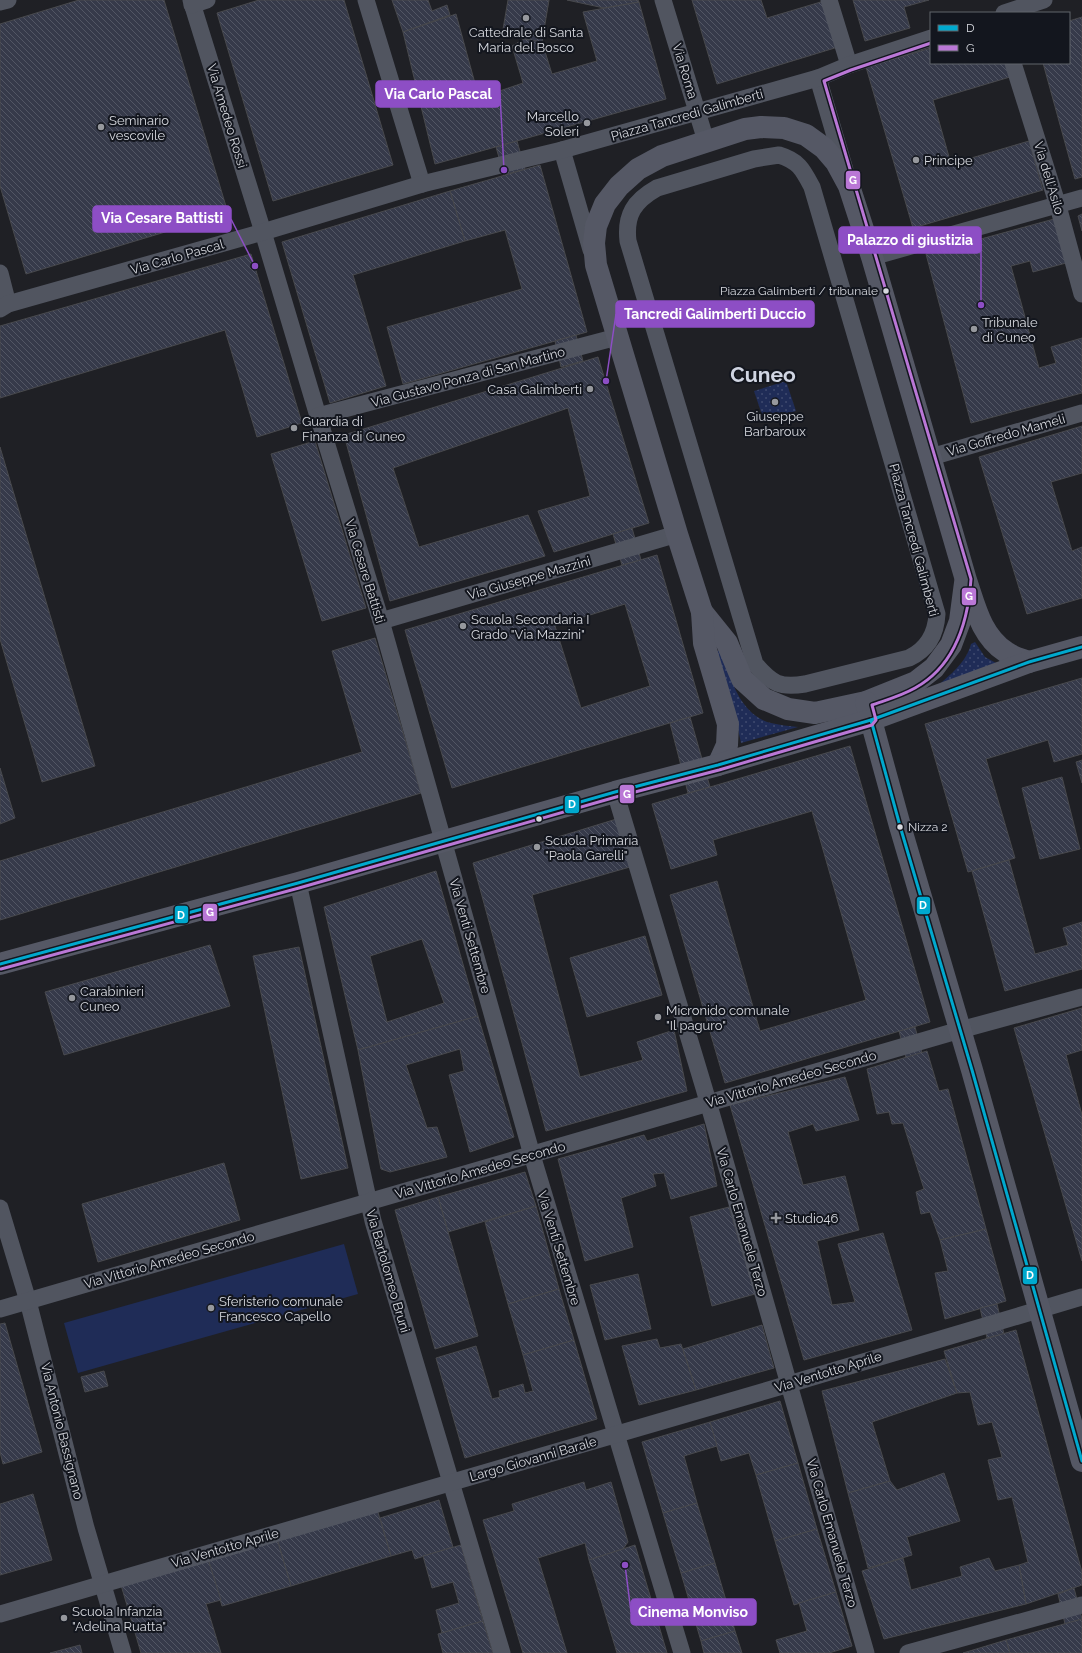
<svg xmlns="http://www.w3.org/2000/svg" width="1082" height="1653" font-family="Raleway,sans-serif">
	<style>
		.grass { fill: #1f2c57 }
		.garden { fill: url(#garden-dots) }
		.building { fill: url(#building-back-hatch); stroke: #48494d; fill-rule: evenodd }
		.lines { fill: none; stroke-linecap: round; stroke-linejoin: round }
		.street { stroke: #515560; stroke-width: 17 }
		.secondary { stroke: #555865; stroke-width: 22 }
		.bus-1-casing { stroke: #13161e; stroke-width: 6 }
		.bus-2-casing { stroke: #13161e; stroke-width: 6 }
		.bus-1 { stroke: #00a9ce; stroke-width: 3 }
		.bus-2 { stroke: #ba77d6; stroke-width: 3 }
		.poi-dot { fill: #96989d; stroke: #13161e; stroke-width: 1.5 }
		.bus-dot { fill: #d6d8de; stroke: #13161e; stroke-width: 1.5 }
		.labels { text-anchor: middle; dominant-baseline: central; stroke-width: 4; stroke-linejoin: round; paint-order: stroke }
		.bus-label { font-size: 12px; fill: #d6d8de; stroke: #13161e; text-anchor: end }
		.poi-label { font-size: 13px; fill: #d6d8de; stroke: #13161e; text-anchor: start }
		.street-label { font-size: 13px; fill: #d6d8de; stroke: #13161e }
		.town-label { font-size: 21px; font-weight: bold; fill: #d0d5e2; stroke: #13161e }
		.leader { fill: none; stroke: #8d4ec5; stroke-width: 1.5 }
		.callout-dot { fill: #8d4ec5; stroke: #13161e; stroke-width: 1.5 }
		.callout { fill: #8d4ec5; stroke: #8d4ec5; stroke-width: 1.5 }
		.callout-label { font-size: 14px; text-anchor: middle; font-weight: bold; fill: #fff }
		.line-badge { stroke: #13161e; stroke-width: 1.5 }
		.badge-label { font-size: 11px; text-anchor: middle; font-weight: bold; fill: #fff }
	</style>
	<defs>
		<pattern id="garden-dots" width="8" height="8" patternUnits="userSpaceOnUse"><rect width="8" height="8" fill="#1f2c57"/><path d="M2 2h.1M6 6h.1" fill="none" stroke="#3f4a6f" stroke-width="1.8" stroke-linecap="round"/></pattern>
		<pattern id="building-back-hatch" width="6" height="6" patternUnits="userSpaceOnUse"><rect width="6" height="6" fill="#363a4a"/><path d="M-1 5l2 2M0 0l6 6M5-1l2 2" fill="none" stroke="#525664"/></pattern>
	</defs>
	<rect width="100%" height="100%" fill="#1f2025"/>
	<!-- grass -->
	<polygon class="grass" points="344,1244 358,1294 78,1373 64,1323"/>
	<!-- garden -->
	<g class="garden">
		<polygon points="786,381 796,411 764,421 754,391"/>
		<path d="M975,642L985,657L996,663L935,688C950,675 966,663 971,644Z"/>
		<path d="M720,650C726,658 728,669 731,678C737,697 750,718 771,723C779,725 789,726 798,727L741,743L734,710L716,652Z"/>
	</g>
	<!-- building -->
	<g class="building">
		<polygon points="79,0 164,0 228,213 26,274 0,186 0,24"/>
		<polygon points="259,0 344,0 393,165 273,201 217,13"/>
		<polygon points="392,0 428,0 432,11 447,5 450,15 403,32"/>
		<polygon points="508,0 549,0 542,42 502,35"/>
		<polygon points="567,0 638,0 639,2 604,8"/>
		<polygon points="692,0 761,0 767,18 824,1 838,47 717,84"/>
		<polygon points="853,0 929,0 904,7 910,28 865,41"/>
		<polygon points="639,2 666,99 435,164 403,32 456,14 479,98 523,83 512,46 524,39 542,42 552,74 597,61 583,12"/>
		<polygon points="1082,17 1082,177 1075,179 1043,63 1069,63 1069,21"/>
		<polygon points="931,48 931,63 1006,63 1010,77 933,100 951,164 1029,141 1043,190 913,228 866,67"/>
		<polygon points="517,141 525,169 504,175 496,147"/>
		<polygon points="540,165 587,332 403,384 387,327 522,289 505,230 465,241 450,191"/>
		<polygon points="450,191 465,241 353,275 386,386 330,403 282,242"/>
		<polygon points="1082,214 1082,231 1078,216"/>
		<polygon points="1054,219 1066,263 1033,272 1030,261 1011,266 1039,368 1056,363 1051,347 1082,338 1082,393 971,423 926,254"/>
		<polygon points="251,254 302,423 257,437 225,330 0,398 0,326"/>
		<polygon points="576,335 583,361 561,367 555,341"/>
		<polygon points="598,357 649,523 554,552 538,511 590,496 568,408 393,468 419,547 528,515 545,556 390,601 344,435"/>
		<polygon points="1082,426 1082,473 1051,482 1072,551 1082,547 1082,598 1027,614 979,457"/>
		<polygon points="315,441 366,608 322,621 271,454"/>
		<polygon points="0,447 95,766 42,782 0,639"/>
		<polygon points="632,528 641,560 622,565 613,534"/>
		<path d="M657,555L703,713L452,788L405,630ZM625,604L650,686L581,708L555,626Z"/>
		<polygon points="375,638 421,793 0,920 0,861 362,752 332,651"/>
		<polygon points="1082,678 1082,754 1054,762 1048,740 986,759 1015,858 968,872 925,724"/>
		<polygon points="690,717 710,787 688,793 670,723"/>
		<polygon points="850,746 930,1022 725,1083 670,895 717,881 760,1031 866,1000 812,811 713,840 717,855 671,869 652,804"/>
		<polygon points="1082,760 1082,783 1076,762"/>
		<polygon points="0,768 15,818 0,824"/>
		<polygon points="1062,777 1080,849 1040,859 1022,788"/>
		<polygon points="623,817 637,865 532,895 580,1077 643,1060 637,1042 674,1030 687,1091 546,1131 473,863"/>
		<polygon points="1009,860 1035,954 1068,945 1063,928 1082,922 1082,969 1005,991 972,871"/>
		<path d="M436,871L478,1016L358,1050L324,907ZM422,939L444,1003L387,1022L370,956Z"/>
		<polygon points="645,936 662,995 587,1017 570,958"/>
		<polygon points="210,945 230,1006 64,1055 45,992"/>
		<polygon points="299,947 348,1168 301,1179 253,956"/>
		<polygon points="1082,1008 1082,1050 1066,1055 1082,1115 1082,1261 1014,1028"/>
		<polygon points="478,1016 514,1137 470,1152 449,1075 464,1071 460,1049 406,1065 427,1128 437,1127 447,1157 390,1172 381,1169 358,1050"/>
		<polygon points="915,1027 922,1053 906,1058 899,1031"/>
		<polygon points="927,1051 939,1091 948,1089 986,1229 940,1240 930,1212 921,1214 916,1192 924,1189 903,1123 892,1124 889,1112 877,1114 867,1069"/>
		<polygon points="845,1077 859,1120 816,1131 813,1124 788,1132 803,1185 845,1176 859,1230 817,1241 832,1305 855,1302 838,1244 883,1233 912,1330 804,1360 730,1105"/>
		<polygon points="704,1124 717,1186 671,1199 664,1173 653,1174 656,1186 621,1198 633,1247 585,1261 558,1159 644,1135 647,1141"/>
		<polygon points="224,1163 240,1220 98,1262 82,1204"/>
		<polygon points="525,1172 536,1206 448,1232 438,1197"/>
		<polygon points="438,1197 478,1336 435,1349 395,1210"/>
		<polygon points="536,1206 559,1289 508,1304 485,1222"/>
		<polygon points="729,1207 755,1294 712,1306 690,1217"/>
		<polygon points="986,1229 1006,1301 945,1319 935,1273 948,1271 940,1240"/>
		<polygon points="638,1274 651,1329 605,1340 590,1285"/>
		<polygon points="559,1289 574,1340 523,1355 508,1304"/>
		<polygon points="997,1304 1004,1334 987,1338 980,1308"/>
		<polygon points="5,1323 42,1452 3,1464 0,1452 0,1324"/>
		<polygon points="762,1325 774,1368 696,1390 683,1349"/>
		<polygon points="1016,1330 1082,1572 1082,1585 1026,1604 1019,1565 1028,1562 1012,1497 998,1500 988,1460 1002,1457 992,1422 978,1425 970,1392 957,1393 944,1351"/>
		<polygon points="657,1339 660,1348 681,1344 696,1390 639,1405 622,1346"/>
		<polygon points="574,1340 597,1419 465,1458 436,1358 476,1346 492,1399 500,1397 499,1391 523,1384 525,1393 533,1391 523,1355"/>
		<polygon points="945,1359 957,1393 872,1422 890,1481 848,1493 822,1391"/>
		<polygon points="104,1371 108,1386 85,1392 81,1377"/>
		<polygon points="780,1401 798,1463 756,1475 749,1453 721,1461 710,1422"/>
		<polygon points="710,1422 717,1446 684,1456 697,1503 663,1513 642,1442"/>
		<polygon points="798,1463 817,1529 775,1541 756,1475"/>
		<polygon points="944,1473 960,1521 907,1537 912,1555 868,1568 848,1493 890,1481 897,1490"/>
		<polygon points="584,1482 586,1490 611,1482 628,1542 623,1549 589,1560 585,1543 538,1558 567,1653 523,1653 483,1520 514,1511 512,1504"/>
		<polygon points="33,1494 52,1560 0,1575 0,1504"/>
		<polygon points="439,1500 453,1547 415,1559 412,1550 391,1556 380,1518"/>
		<polygon points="697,1503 715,1563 681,1573 663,1513"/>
		<polygon points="377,1509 391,1556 291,1586 277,1539"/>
		<polygon points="817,1529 836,1592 794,1605 775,1541"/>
		<polygon points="277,1539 291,1586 222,1606 208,1559"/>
		<polygon points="461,1545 483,1621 442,1633 436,1610 459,1603 453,1582 432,1588 423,1556"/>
		<polygon points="635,1545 667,1653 617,1653 589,1560"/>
		<polygon points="903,1558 911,1590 962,1576 960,1567 989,1558 995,1571 1019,1565 1026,1604 884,1639 862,1571"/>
		<polygon points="208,1559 221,1600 206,1604 221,1653 141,1653 121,1585"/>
		<polygon points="715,1563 735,1631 701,1641 681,1573"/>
		<polygon points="1074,1588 1082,1619 1065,1624 1058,1594"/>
		<polygon points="836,1592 852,1646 829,1653 780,1653 776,1640 807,1631 799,1603"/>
		<polygon points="1082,1619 1082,1653 1010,1653 1006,1640"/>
		<polygon points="483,1621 493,1653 443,1653 438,1634"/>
		<polygon points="735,1631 742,1653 704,1653 701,1641"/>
		<polygon points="1006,1640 1010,1653 963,1653"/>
		<polygon points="80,1645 82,1653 50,1653"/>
	</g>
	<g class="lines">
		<!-- street -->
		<g class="street">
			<polyline points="191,0 263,232 318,416 381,621 532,1155 682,1653"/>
			<polyline points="366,0 422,184"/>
			<polyline points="663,0 706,141"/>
			<polyline points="829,0 849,65"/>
			<polyline points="0,2 8,0"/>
			<polyline points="192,5 207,0"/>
			<polyline points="1004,13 1044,0"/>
			<polyline points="1013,63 1058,206 1082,294"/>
			<polyline points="818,78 845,170"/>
			<polyline points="562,150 591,250"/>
			<path d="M779,155C799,161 803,170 812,187L937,614C936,634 928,649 909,658L805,684C780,688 772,684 755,664L628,241C625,215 634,201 657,188L754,159Z"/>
			<polyline points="872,257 1082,198"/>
			<polyline points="0,273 8,304"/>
			<polyline points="0,309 8,304 263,232 422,184 562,150 818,78 849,65 931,38"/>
			<polyline points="318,416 617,337"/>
			<polyline points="931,457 1082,413"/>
			<polyline points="381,621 677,534"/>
			<polyline points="615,792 704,1088 866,1653"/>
			<polyline points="298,883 373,1221 502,1653"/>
			<polyline points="0,1208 28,1301 86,1528 123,1653"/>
			<polyline points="0,1309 960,1030 1082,997"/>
			<polyline points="0,1614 789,1384 1082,1297"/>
			<polyline points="908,1653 1082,1605"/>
		</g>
		<!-- secondary -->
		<g class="secondary">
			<polyline points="702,612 727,643 742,679 764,699 788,709 815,713 866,702 916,682 934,668 951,645 960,621 965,583"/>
			<polyline points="866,702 900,826 972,1070 1082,1461"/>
			<path d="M718,765L727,745L728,724L704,643L702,612L677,534L596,265L594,243L596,226L605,204L619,186L638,169L662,156L745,129L761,127L784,128L806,135L824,148L836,162L849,186L872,257L966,580C975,606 981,636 1006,652C1012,657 1021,659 1029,662"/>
			<polyline points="0,964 298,883 615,792 718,765 871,720 1029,662 1082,647"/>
		</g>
		<defs>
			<g id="bus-1">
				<polyline points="871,720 900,826 972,1070 1082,1461"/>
				<polyline points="0,964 298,883 615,792 718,765 871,720 1029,662 1082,647"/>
			</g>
			<path id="bus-2" d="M1,969L299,888L616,797L719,770L872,725L876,720L872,705C886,700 901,696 915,688C955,666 968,623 971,579L824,81L851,70L931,43"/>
		</defs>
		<!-- bus-1 casing -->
		<use href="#bus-1" class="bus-1-casing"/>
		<!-- bus-2 casing -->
		<use href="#bus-2" class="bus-2-casing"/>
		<!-- bus-1 -->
		<use href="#bus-1" class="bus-1"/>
		<!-- bus-2 -->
		<use href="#bus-2" class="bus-2"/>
	</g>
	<!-- markers -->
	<g class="poi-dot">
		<circle cx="526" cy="18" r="4"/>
		<circle cx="587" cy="123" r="4"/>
		<circle cx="101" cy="127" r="4"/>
		<circle cx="916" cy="160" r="4"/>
		<circle cx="974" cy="329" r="4"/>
		<circle cx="590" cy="389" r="4"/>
		<circle cx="775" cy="402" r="4"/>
		<circle cx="294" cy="428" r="4"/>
		<circle cx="463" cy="626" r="4"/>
		<circle cx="537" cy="847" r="4"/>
		<circle cx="72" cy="998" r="4"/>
		<circle cx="658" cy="1017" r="4"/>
		<path d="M774 1212h4v4h4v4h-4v4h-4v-4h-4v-4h4z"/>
		<circle cx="211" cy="1308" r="4"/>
		<circle cx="64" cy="1618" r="4"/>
	</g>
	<g class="bus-dot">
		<circle cx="886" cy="291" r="3.5"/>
		<circle cx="539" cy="819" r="3.5"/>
		<circle cx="900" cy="827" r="3.5"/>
	</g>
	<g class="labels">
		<!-- bus labels -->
		<g class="bus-label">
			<text x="878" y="291">Piazza Galimberti / tribunale</text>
			<text x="908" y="827" text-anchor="start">Nizza 2</text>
		</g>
		<!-- poi labels -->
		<g class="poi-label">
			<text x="526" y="32" text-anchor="middle">Cattedrale di Santa<tspan x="526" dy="15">Maria del Bosco</tspan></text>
			<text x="579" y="116" text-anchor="end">Marcello<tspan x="579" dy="15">Soleri</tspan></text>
			<text x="109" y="120">Seminario<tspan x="109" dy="15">vescovile</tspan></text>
			<text x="924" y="160">Principe</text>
			<text x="982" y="322">Tribunale<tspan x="982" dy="15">di Cuneo</tspan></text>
			<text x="582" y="389" text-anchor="end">Casa Galimberti</text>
			<text x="775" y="416" text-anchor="middle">Giuseppe<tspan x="775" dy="15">Barbaroux</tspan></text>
			<text x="302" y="421">Guardia di<tspan x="302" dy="15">Finanza di Cuneo</tspan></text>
			<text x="471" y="619">Scuola Secondaria I<tspan x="471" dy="15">Grado "Via Mazzini"</tspan></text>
			<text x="545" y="840">Scuola Primaria<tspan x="545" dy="15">"Paola Garelli"</tspan></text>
			<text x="80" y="991">Carabinieri<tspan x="80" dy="15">Cuneo</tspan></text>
			<text x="666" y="1010">Micronido comunale<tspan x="666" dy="15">"Il paguro"</tspan></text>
			<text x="785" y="1218">Studio46</text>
			<text x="219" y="1301">Sferisterio comunale<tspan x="219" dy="15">Francesco Capello</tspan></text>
			<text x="72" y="1611">Scuola Infanzia<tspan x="72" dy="15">"Adelina Ruatta"</tspan></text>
		</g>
		<!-- street labels -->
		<g class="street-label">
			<text transform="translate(685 71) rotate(73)">Via Roma</text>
			<text transform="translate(687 115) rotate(-16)">Piazza Tancredi Galimberti</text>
			<text transform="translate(227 116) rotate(73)">Via Amedeo Rossi</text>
			<text transform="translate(1049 178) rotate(73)">Via dell'Asilo</text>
			<text transform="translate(177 257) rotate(-16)">Via Carlo Pascal</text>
			<text transform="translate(468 377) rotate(-15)">Via Gustavo Ponza di San Martino</text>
			<text transform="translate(1006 435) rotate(-16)">Via Goffredo Mameli</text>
			<text transform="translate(914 540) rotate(75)">Piazza Tancredi Galimberti</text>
			<text transform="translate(365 571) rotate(73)">Via Cesare Battisti</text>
			<text transform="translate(529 578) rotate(-16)">Via Giuseppe Mazzini</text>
			<text transform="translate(470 936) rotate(74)">Via Venti Settembre</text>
			<text transform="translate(791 1079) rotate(-16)">Via Vittorio Amedeo Secondo</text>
			<text transform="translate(480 1170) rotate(-16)">Via Vittorio Amedeo Secondo</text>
			<text transform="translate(742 1222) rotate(74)">Via Carlo Emanuele Terzo</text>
			<text transform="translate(559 1248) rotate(73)">Via Venti Settembre</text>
			<text transform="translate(169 1260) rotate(-16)">Via Vittorio Amedeo Secondo</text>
			<text transform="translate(388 1271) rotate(74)">Via Bartolomeo Bruni</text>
			<text transform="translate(828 1372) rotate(-17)">Via Ventotto Aprile</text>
			<text transform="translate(62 1431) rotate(76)">Via Antonio Bassignano</text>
			<text transform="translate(533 1459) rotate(-16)">Largo Giovanni Barale</text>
			<text transform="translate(832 1533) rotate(74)">Via Carlo Emanuele Terzo</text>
			<text transform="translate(225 1548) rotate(-16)">Via Ventotto Aprile</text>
		</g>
		<!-- town labels -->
		<g class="town-label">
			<text x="763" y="374">Cuneo</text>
		</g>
	</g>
	<!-- callouts -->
	<path class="leader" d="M504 170L500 94M255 266L231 219M981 305L981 240M606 381L616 314M625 1565L631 1612"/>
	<g class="callout-dot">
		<circle cx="504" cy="170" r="4"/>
		<circle cx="255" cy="266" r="4"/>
		<circle cx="981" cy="305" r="4"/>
		<circle cx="606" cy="381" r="4"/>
		<circle cx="625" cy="1565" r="4"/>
	</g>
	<g class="callout">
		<rect x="376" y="81" width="124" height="26" rx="4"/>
		<rect x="93" y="206" width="138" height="26" rx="4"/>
		<rect x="839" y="227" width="142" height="26" rx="4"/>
		<rect x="616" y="301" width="198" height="26" rx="4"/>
		<rect x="631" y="1599" width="125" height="26" rx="4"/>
	</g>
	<g class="callout-label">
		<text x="438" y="99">Via Carlo Pascal</text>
		<text x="162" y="223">Via Cesare Battisti</text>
		<text x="910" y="245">Palazzo di giustizia</text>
		<text x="715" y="319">Tancredi Galimberti Duccio</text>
		<text x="693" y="1617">Cinema Monviso</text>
	</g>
	<g class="line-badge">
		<rect x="845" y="170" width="16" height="20" rx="4" fill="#ba77d6"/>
		<rect x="961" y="587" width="16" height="19" rx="4" fill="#ba77d6"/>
		<rect x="619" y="784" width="16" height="20" rx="4" fill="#ba77d6"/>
		<rect x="564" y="795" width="16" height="19" rx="4" fill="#00a9ce"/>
		<rect x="916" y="896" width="15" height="19" rx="4" fill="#00a9ce"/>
		<rect x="202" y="903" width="16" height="19" rx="4" fill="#ba77d6"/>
		<rect x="174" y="905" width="15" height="19" rx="4" fill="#00a9ce"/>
		<rect x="1022" y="1266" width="16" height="19" rx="4" fill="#00a9ce"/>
	</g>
	<g class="badge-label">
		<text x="853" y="184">G</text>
		<text x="969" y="600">G</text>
		<text x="627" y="798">G</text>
		<text x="572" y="808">D</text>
		<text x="923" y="909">D</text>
		<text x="210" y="916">G</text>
		<text x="181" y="919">D</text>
		<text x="1030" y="1279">D</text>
	</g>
	<!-- legend -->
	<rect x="930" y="12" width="140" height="52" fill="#13161e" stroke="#61646b"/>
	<rect x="938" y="25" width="20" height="6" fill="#00a9ce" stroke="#61646b"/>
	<text x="966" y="32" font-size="12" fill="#d6d8de">D</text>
	<rect x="938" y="45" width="20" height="6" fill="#ba77d6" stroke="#61646b"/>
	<text x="966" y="52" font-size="12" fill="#d6d8de">G</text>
</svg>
